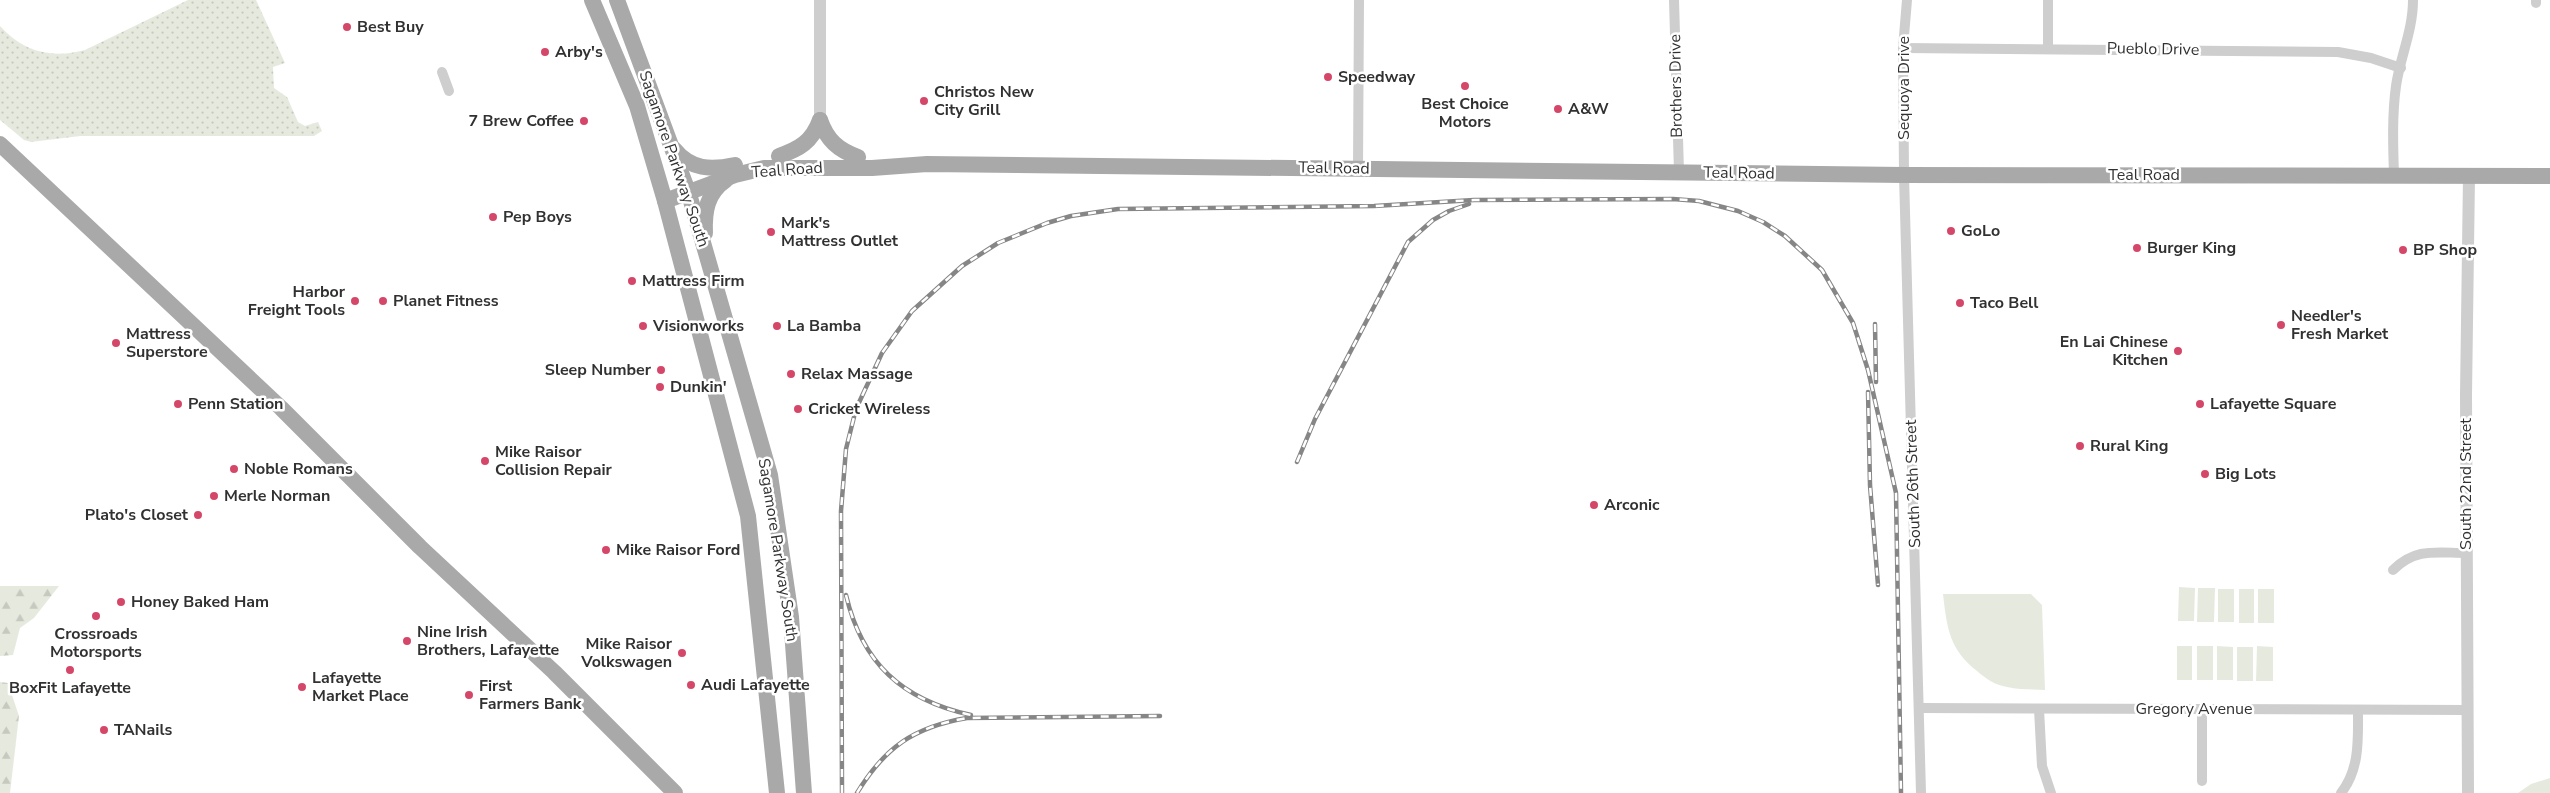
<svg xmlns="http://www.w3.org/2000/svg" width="2550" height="793" font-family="'Nunito Sans',sans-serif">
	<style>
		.grass { fill: url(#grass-dots) }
		.forest { fill: url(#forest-firs) }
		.park { fill: #e6eade }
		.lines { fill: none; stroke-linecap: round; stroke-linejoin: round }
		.minor { stroke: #cecece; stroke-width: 10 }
		.tertiary { stroke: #cecece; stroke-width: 12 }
		.primary { stroke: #a9a9a9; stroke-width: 16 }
		.rail-casing { stroke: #868686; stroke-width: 4.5 }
		.rail { stroke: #fff; stroke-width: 2.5; stroke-dasharray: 8; stroke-linecap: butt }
		.poi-dot { fill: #d54769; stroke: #fff; stroke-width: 2 }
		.labels { text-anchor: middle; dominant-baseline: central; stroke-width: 5; stroke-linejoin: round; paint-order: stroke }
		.poi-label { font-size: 16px; font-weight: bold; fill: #313131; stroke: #fff; text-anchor: start }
		.street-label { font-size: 16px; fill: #313131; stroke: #fff }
	</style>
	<defs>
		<pattern id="grass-dots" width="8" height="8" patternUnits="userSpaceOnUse" patternTransform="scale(1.25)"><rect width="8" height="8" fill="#e6eade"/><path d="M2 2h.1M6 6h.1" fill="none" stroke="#c6c9bf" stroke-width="1.8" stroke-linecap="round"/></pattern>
		<pattern id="forest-firs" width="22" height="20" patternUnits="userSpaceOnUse" patternTransform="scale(1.25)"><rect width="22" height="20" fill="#e6eade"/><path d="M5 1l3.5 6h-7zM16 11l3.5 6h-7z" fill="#c6c9bf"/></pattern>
	</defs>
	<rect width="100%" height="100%" fill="#fff"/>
	<!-- grass -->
	<path class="grass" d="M188,0H256L285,63L273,67L274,88L287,97L298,122L305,126L318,122L322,131L314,136H80L31,142L24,140L0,120V26C23,52 52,59 85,50Z"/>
	<!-- forest -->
	<g class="forest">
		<polygon points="0,586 59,586 34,618 20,628 13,655 0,656"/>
		<polygon points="0,682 8,683 19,716 10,793 0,793"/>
	</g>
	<!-- park -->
	<g class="park">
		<polygon points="2179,587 2195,588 2194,621 2178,621"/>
		<polygon points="2198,588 2215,588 2214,622 2197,622"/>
		<rect x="2218" y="589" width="16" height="33"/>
		<rect x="2239" y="589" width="15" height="34"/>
		<rect x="2258" y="589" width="16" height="34"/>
		<path d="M1943,594H2031L2042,605L2045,690C2033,689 2019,690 2007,687C1995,685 1986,679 1977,671C1949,649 1947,628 1943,594Z"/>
		<rect x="2177" y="646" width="15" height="34"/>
		<rect x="2197" y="646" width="16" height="34"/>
		<polygon points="2217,646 2233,647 2233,680 2217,680"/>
		<polygon points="2257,646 2273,647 2273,681 2256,681"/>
		<rect x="2237" y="647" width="16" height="34"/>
		<polygon points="2550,778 2550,793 2518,793 2531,784"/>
	</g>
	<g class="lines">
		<!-- minor -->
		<g class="minor">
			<polyline points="1674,0 1679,172"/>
			<polyline points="1907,0 1903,48 1904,175 1921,793"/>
			<polyline points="2536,0 2536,3"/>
			<polyline points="1903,48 2338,52 2371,58 2401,68"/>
			<polyline points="2048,48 2048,0"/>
			<polyline points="442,72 449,91"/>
			<polyline points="1358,168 1359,0"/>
			<path d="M2394,175C2393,146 2392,115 2396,86C2400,57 2413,31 2413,0"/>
			<path d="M2393,570C2416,547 2437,553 2467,553"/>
			<polyline points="1920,708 2467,710"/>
			<polyline points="2039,709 2042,766 2051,793"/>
			<polyline points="2202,781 2202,709"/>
			<path d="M2341,793C2360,769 2358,739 2358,711"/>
		</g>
		<!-- tertiary -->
		<g class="tertiary">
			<polyline points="820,120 820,0"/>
			<polyline points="2468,793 2466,395 2469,176"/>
		</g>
		<!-- primary -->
		<g class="primary">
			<polyline points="592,0 637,106 665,201 748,516 777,793"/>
			<polyline points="617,0 689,194 770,475 791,617 804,793"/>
			<path d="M820,120C827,140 838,150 858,157"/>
			<polyline points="0,144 281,408 420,547 554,672 675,793"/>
			<path d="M674,149C691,170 711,170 735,165"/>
			<path d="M779,156C799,149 812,142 820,120"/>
			<polyline points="665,201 735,175 764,168 872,168 927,164 1904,175 2550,176"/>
			<path d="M705,233C704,211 707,193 726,180"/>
		</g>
		<defs>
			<g id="rail">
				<polyline points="1875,324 1876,382"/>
				<polyline points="1868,392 1870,485 1878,585"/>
				<polyline points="1297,462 1315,419 1408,242 1433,220 1449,211 1469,204"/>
				<path d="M846,595C862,663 902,700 971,715"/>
				<polyline points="842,793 841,511 846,449 856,409 882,353 912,311 962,266 998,243 1047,223 1071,216 1118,209 1374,206 1474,200 1673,199 1699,201 1738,211 1763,222 1785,236 1822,270 1853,323 1868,370 1896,493 1901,793"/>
				<path d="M857,793C885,747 914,727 967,718L1160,716"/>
			</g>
		</defs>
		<!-- rail casing -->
		<use href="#rail" class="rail-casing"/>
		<!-- rail -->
		<use href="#rail" class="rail"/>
	</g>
	<!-- markers -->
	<g class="poi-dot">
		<circle cx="347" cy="27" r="5"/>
		<circle cx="545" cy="52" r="5"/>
		<circle cx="1328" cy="77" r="5"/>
		<circle cx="1465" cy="86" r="5"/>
		<circle cx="924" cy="101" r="5"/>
		<circle cx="1558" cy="109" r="5"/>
		<circle cx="584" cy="121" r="5"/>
		<circle cx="493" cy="217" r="5"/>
		<circle cx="1951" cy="231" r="5"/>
		<circle cx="771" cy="232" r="5"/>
		<circle cx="2137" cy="248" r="5"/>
		<circle cx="2403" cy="250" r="5"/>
		<circle cx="632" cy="281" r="5"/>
		<circle cx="355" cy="301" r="5"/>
		<circle cx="383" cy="301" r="5"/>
		<circle cx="1960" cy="303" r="5"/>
		<circle cx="2281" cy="325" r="5"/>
		<circle cx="643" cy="326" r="5"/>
		<circle cx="777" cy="326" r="5"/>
		<circle cx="116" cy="343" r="5"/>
		<circle cx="2178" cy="351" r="5"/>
		<circle cx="661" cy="370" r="5"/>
		<circle cx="791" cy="374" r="5"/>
		<circle cx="660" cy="387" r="5"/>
		<circle cx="178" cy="404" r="5"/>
		<circle cx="2200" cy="404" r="5"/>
		<circle cx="798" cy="409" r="5"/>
		<circle cx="2080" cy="446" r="5"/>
		<circle cx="485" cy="461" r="5"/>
		<circle cx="234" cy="469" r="5"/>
		<circle cx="2205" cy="474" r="5"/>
		<circle cx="214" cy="496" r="5"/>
		<circle cx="1594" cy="505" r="5"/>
		<circle cx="198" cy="515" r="5"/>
		<circle cx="606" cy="550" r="5"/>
		<circle cx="121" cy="602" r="5"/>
		<circle cx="96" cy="616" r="5"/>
		<circle cx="407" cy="641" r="5"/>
		<circle cx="682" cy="653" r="5"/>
		<circle cx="70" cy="670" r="5"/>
		<circle cx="691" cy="685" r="5"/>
		<circle cx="302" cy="687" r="5"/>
		<circle cx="469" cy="695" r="5"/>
		<circle cx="104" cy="730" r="5"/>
	</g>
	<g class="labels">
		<!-- poi labels -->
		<g class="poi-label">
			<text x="357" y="27">Best Buy</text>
			<text x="555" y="52">Arby's</text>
			<text x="1338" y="77">Speedway</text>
			<text x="934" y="92">Christos New<tspan x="934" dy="18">City Grill</tspan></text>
			<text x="1465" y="104" text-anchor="middle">Best Choice<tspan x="1465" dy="18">Motors</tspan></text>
			<text x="1568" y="109">A&amp;W</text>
			<text x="574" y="121" text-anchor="end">7 Brew Coffee</text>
			<text x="503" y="217">Pep Boys</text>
			<text x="781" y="223">Mark's<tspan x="781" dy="18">Mattress Outlet</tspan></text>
			<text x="1961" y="231">GoLo</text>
			<text x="2147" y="248">Burger King</text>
			<text x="2413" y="250">BP Shop</text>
			<text x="642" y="281">Mattress Firm</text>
			<text x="345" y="292" text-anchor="end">Harbor<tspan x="345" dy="18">Freight Tools</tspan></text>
			<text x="393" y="301">Planet Fitness</text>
			<text x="1970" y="303">Taco Bell</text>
			<text x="2291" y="316">Needler's<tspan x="2291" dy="18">Fresh Market</tspan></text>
			<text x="653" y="326">Visionworks</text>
			<text x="787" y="326">La Bamba</text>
			<text x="126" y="334">Mattress<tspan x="126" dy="18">Superstore</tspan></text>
			<text x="2168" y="342" text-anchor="end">En Lai Chinese<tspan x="2168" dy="18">Kitchen</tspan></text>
			<text x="651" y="370" text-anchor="end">Sleep Number</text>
			<text x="801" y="374">Relax Massage</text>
			<text x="670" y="387">Dunkin'</text>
			<text x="188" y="404">Penn Station</text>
			<text x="2210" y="404">Lafayette Square</text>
			<text x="808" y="409">Cricket Wireless</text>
			<text x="2090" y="446">Rural King</text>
			<text x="495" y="452">Mike Raisor<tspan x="495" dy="18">Collision Repair</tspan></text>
			<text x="244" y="469">Noble Romans</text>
			<text x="2215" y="474">Big Lots</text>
			<text x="224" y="496">Merle Norman</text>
			<text x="1604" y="505">Arconic</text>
			<text x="188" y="515" text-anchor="end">Plato's Closet</text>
			<text x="616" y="550">Mike Raisor Ford</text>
			<text x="131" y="602">Honey Baked Ham</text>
			<text x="417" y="632">Nine Irish<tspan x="417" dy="18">Brothers, Lafayette</tspan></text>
			<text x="96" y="634" text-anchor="middle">Crossroads<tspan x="96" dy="18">Motorsports</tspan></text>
			<text x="672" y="644" text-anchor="end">Mike Raisor<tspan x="672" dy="18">Volkswagen</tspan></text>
			<text x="312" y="678">Lafayette<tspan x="312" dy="18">Market Place</tspan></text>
			<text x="701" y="685">Audi Lafayette</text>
			<text x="479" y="686">First<tspan x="479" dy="18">Farmers Bank</tspan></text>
			<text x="70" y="688" text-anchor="middle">BoxFit Lafayette</text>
			<text x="114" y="730">TANails</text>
		</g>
		<!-- street labels -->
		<g class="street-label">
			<text transform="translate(2153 49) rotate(1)">Pueblo Drive</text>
			<text transform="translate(1676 86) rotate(-91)">Brothers Drive</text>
			<text transform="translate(1904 88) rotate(-90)">Sequoya Drive</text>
			<text transform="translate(674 159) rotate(71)">Sagamore Parkway South</text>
			<text transform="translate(1334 168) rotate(1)">Teal Road</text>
			<text transform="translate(787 170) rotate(-4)">Teal Road</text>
			<text transform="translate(1739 173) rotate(1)">Teal Road</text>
			<text x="2144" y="175">Teal Road</text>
			<text transform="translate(1913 484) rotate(-92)">South 26th Street</text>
			<text transform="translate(2466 484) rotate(-90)">South 22nd Street</text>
			<text transform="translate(778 550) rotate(81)">Sagamore Parkway South</text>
			<text x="2194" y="709">Gregory Avenue</text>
		</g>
	</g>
</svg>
